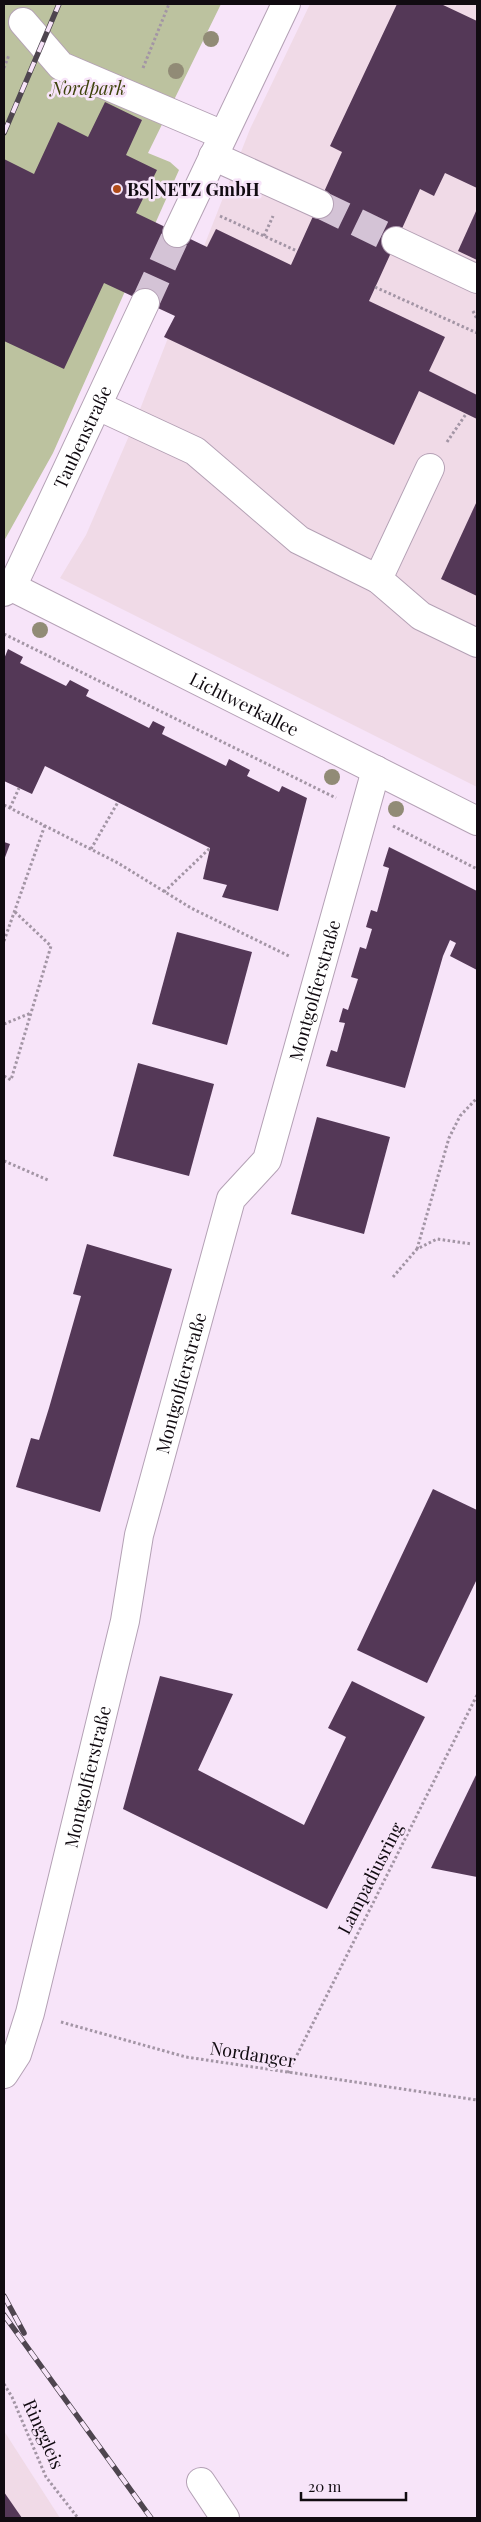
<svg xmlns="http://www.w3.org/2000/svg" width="481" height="2522" font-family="'Playfair Display',serif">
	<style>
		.commercial { fill: #f0dae7 }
		.green { fill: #bcc29f }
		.building { fill: #543857 }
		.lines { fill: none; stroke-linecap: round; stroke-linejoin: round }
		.minor-tunnel { stroke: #d4c3d6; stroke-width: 28; stroke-dasharray: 28 14; stroke-linecap: butt }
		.minor-casing { stroke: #b4a1b5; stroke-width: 30 }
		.path { stroke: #a395a5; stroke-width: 3; stroke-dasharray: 2.5 2.5; stroke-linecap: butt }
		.minor { stroke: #fff; stroke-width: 28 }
		.rail-casing { stroke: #4e454f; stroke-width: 5.5 }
		.rail { stroke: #f7e4f9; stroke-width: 4; stroke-dasharray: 11; stroke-linecap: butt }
		.tree { fill: #918b76 }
		.poi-dot { fill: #af4b19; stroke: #f7e4f9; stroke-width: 2 }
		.labels { text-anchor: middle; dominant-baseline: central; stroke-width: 5; stroke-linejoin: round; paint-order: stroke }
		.park-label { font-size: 18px; font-style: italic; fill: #3d420a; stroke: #f7e4f9 }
		.poi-label { font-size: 18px; font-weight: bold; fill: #110b11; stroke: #f7e4f9; text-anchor: start }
		.street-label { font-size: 18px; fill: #110b11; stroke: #f7e4f9 }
	</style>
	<rect width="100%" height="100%" fill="#f7e4f9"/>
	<!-- commercial -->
	<g class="commercial">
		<polygon points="310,4 477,4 477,787 60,578 86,535 135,422 250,129"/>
		<polygon points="4,2431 60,2518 4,2518"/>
	</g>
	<!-- green -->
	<polygon class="green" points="4,4 221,4 148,153 170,162 179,170 53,453 4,541"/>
	<!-- building -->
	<g class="building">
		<polygon points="397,4 441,4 477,21 477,188 445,173 434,196 420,189 369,301 445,337 429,371 477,395 477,419 419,391 394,445 164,337 175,316 104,283 64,369 4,341 4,159 34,174 58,122 88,137 105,102 142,120 126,155 157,170 136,213 207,247 216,229 291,265 342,152 330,146"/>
		<polygon points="477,209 477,260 458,251"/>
		<polygon points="477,501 477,596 441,579"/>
		<polygon points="8,649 23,657 20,663 66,686 70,680 89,690 86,696 149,728 153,721 165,727 162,734 226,766 229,759 250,770 247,776 279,792 282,786 307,798 278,911 222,897 227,885 203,879 210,848 45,766 32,794 4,781 4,659"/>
		<polygon points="4,842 10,844 4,860"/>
		<polygon points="389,847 477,891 477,970 450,956 456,943 450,940 443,956 405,1088 326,1066 331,1050 337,1052 345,1023 339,1022 343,1008 348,1010 358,979 351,977 360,947 366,949 372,929 366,927 371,910 377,912 389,868 383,866"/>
		<polygon points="177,932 252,952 227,1045 152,1024"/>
		<polygon points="138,1063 214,1084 189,1176 113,1156"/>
		<polygon points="317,1117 390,1137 364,1234 291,1214"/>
		<polygon points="87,1244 172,1269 100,1512 16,1487 31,1438 39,1440 49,1408 81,1296 73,1294"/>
		<polygon points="433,1489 477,1510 477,1579 427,1683 357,1650"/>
		<polygon points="160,1676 233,1694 198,1770 304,1825 346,1737 328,1728 352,1681 425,1717 327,1909 123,1809"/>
		<polygon points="477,1773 477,1877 431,1868"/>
		<polygon points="4,2492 22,2518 4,2518"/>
	</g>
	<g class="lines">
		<!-- minor-tunnel -->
		<g class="minor-tunnel">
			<polyline points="319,204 396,241"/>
			<polyline points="145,303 177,233"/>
		</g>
		<defs>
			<g id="minor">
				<polyline points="23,22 61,66 223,135"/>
				<polyline points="213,156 319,204"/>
				<polyline points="177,233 286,4"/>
				<polyline points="396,241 477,279"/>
				<polyline points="98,406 195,451 299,540 378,579 421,616 477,643"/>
				<polyline points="378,579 430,468"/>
				<path id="s1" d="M12,587L477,821"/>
				<path id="s2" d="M4,592L12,587L145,303"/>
				<path id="s3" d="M4,2074L17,2054L30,2013L125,1621L139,1535L231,1199L267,1160L376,770"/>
				<polyline points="201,2482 225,2518"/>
			</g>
		</defs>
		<!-- minor casing -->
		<use href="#minor" class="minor-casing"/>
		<!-- path -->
		<g class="path">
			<polyline points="4,68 9,55"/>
			<polyline points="143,68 169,4"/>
			<polyline points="220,216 297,251"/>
			<polyline points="264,236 273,216"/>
			<polyline points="375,287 477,333"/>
			<polyline points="473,311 477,319"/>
			<polyline points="447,442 466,414"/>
			<polyline points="4,634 336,798"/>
			<polyline points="4,805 118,863 191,908 291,957"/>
			<polyline points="10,808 19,788"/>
			<polyline points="393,826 477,869"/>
			<polyline points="91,849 118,802"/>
			<polyline points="164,892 210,848"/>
			<polyline points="4,941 45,825"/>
			<polyline points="4,1024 31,1013"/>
			<polyline points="4,1076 11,1080 51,946 14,911"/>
			<polyline points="4,1161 48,1180"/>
			<polyline points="417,1249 449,1138 460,1116 477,1098"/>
			<polyline points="393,1277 417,1249 437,1239 472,1244"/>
			<polyline points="61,2022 186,2057 477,2100"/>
			<polyline points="288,2073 477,1695"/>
			<polyline points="4,2384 12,2397 46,2477 78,2518"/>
		</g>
		<!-- minor -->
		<use href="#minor" class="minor"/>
		<defs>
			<g id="rail">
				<polyline points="4,133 59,4"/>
				<polyline points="4,2296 24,2333"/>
				<polyline points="4,2315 151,2518"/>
			</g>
		</defs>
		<!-- rail casing -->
		<use href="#rail" class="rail-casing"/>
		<!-- rail -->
		<use href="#rail" class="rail"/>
	</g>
	<!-- trees -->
	<g class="tree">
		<circle cx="211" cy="39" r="8"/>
		<circle cx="176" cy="71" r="8"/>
		<circle cx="40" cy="630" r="8"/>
		<circle cx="332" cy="777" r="8"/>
		<circle cx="396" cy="809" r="8"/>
	</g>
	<!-- markers -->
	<circle class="poi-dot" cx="117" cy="189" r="5"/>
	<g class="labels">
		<!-- park labels -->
		<g class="park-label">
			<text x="88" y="88">Nordpark</text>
		</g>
		<!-- poi labels -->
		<g class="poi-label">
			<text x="127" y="189">BS|NETZ GmbH</text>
		</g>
		<!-- street labels -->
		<g class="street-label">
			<text stroke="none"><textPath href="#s2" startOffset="175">Taubenstraße</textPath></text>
			<text stroke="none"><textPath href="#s1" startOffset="260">Lichtwerkallee</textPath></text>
			<text stroke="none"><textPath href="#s3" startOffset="1135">Montgolfierstraße</textPath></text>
			<text stroke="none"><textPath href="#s3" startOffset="715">Montgolfierstraße</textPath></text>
			<text stroke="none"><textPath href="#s3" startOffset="310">Montgolfierstraße</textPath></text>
			<text transform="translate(370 1878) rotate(-63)">Lampadiusring</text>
			<text transform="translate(253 2054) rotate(9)">Nordanger</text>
			<text transform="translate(44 2434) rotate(66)">Ringgleis</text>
		</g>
	</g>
	<!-- border -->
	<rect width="481" height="2522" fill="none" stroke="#110b11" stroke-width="10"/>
	<!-- scale -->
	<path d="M301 2492v8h105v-8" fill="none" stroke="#110b11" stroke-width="2.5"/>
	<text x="308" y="2492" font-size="15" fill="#110b11" stroke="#f7e4f9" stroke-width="4" paint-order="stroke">20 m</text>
</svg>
